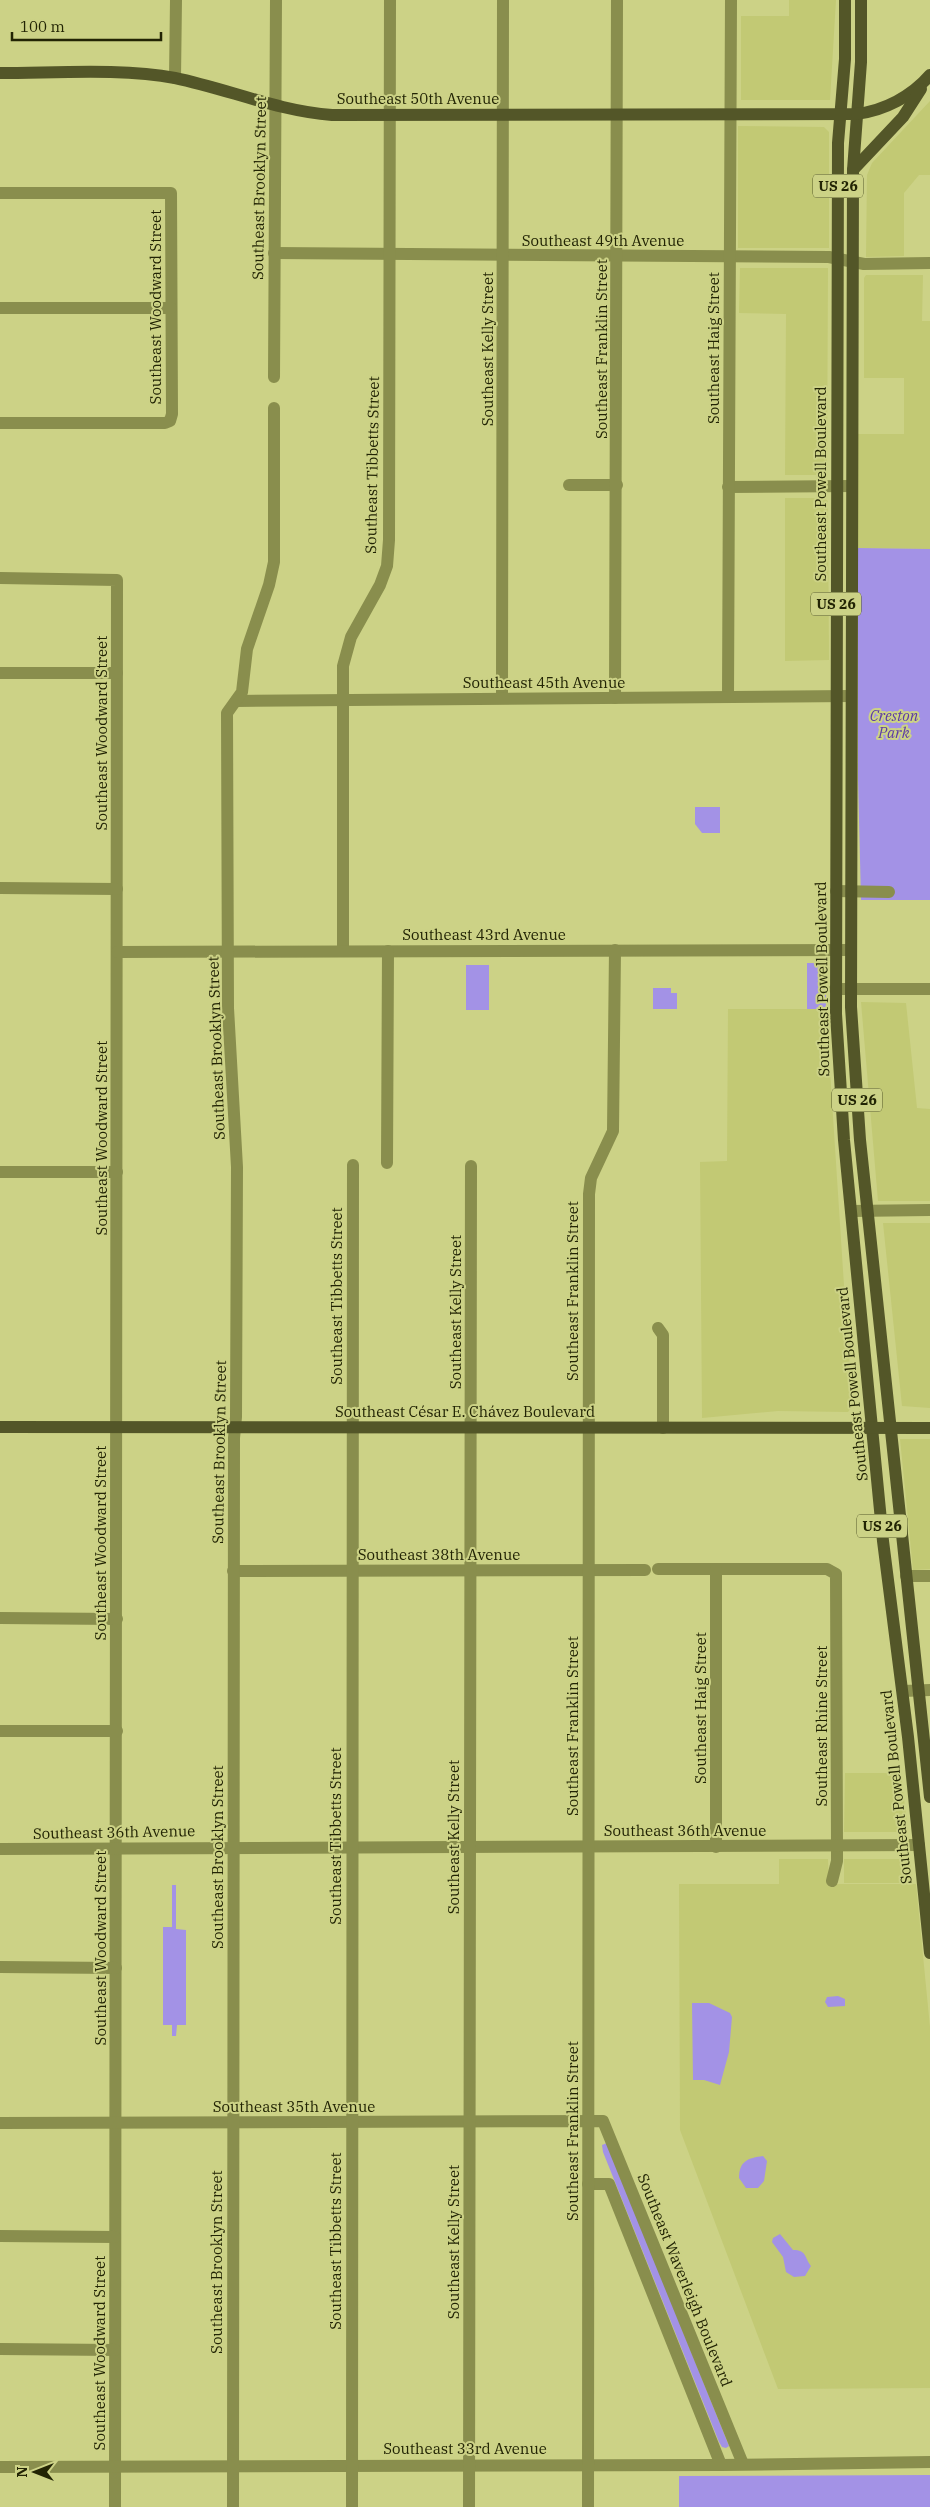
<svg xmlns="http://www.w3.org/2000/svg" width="930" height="2507" font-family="'IBM Plex Serif',serif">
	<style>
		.built { fill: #c2c974 }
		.green { fill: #a392e6 }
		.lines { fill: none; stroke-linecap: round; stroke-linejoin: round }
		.minor { stroke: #898e4d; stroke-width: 12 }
		.major { stroke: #535628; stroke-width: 12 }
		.labels { text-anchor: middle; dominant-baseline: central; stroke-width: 4; stroke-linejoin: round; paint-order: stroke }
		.shield { fill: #ccd286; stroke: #55582b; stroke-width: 1 }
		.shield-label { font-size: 14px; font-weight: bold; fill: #222404 }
		.street-label { font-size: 15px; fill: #222404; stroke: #ccd286 }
		.park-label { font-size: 15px; font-style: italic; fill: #5c3aa7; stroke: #ccd286 }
	</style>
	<rect width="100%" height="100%" fill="#ccd286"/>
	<!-- built -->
	<g class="built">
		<polygon points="789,0 836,0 830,100 741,100 741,16 789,16"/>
		<polygon points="930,101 930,175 919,175 904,193 904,256 866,257 867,175 872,163"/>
		<polygon points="738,126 824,127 829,132 829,248 738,248"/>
		<polygon points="740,268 828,268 827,475 785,475 786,314 739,313"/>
		<polygon points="866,275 923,275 922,321 930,321 930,549 858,548 858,434 904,434 904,378 864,378 864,278"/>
		<polygon points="785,498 824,498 828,501 829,660 785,661"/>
		<polygon points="861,1002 906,1003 917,1108 930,1109 930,1201 878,1201"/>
		<polygon points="728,1009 826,1009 848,1347 854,1404 848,1412 778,1411 702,1418 700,1162 727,1161"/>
		<polygon points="883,1223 930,1223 930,1408 902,1406"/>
		<polygon points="900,1439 930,1439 930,1569 913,1570"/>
		<polygon points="845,1773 901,1773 908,1832 844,1832"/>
		<polygon points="779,1859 828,1859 829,1884 916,1884 930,2027 930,2388 778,2389 680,2130 679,1884 779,1884"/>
		<polygon points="844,1859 910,1859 912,1883 844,1883"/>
	</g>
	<!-- green -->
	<g class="green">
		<polygon points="858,548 930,549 930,900 861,900 858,778"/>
		<polygon points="695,807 720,807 720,833 702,833 695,824"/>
		<rect x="807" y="963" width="19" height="46"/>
		<rect x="466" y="965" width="23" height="45"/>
		<polygon points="653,988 671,988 671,993 677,993 677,1009 653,1009"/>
		<polygon points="172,1885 176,1885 176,1929 186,1930 186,2025 177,2025 176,2036 172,2036 172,2025 163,2025 163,1927 172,1927"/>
		<polygon points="838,1996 845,1999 845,2006 828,2007 825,2002 827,1997"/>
		<polygon points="692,2003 709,2003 730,2013 732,2017 729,2052 720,2085 704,2080 693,2080"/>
		<polygon points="607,2143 729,2446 726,2448 722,2447 719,2442 603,2152 602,2145"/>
		<path d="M763,2156L767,2161L764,2181L758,2188H746L739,2178C739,2161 748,2158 763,2156Z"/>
		<path d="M780,2234L793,2250C807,2250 804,2257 811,2266L805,2276L794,2277L786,2272L783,2257L772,2242L773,2238Z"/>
		<polygon points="930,2475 930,2507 679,2507 679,2476"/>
	</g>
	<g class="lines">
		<!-- minor -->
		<g class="minor">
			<polyline points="175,78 176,0"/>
			<polyline points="0,193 171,193 172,414 170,421 165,423 0,423"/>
			<polyline points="274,253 829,257 864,264 930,263"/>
			<polyline points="0,308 171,308"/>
			<polyline points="274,377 276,0"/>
			<polyline points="569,485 617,485"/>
			<polyline points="728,487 852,486"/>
			<polyline points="0,578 117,580 115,2507"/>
			<polyline points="0,673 117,673"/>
			<polyline points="728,696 731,0"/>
			<polyline points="502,698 503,0"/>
			<polyline points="615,698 617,0"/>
			<polyline points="236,701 851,696"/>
			<polyline points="0,888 117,889"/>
			<polyline points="836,891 889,892"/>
			<polyline points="343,950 343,666 351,637 380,585 387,566 389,540 390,0"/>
			<polyline points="117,952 851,950"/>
			<polyline points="835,989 930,989"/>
			<polyline points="387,1163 388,951"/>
			<polyline points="0,1172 117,1172"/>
			<polyline points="851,1211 930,1210"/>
			<polyline points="658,1328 663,1335 663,1428"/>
			<polyline points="658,1569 827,1569 836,1574 837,1845 837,1861 832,1881"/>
			<polyline points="233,1571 645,1570"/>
			<polyline points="906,1576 930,1576"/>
			<polyline points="0,1618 117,1619"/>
			<polyline points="903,1691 930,1690"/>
			<polyline points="0,1731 117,1731"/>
			<polyline points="716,1847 716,1569"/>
			<polyline points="0,1849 919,1845"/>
			<polyline points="0,1967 116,1968"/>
			<polyline points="0,2123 603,2121 743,2464"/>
			<polyline points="588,2184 609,2184 721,2465"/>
			<polyline points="0,2236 115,2237"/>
			<polyline points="0,2349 115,2350"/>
			<polyline points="0,2467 721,2465 930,2462"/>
			<polyline points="233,2507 234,1438 236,1417 237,1167 228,1008 227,713 242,692 247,649 269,585 274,562 274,408"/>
			<polyline points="352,2507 353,1165"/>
			<polyline points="469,2507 471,1166"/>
			<polyline points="588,2507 589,1194 591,1178 613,1131 615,950"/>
		</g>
		<!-- major -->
		<g class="major">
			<polyline points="845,0 845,59 838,143 836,1014 844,1140 883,1541 908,1737 930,1953"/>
			<polyline points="861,0 861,62 853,170 851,1007 860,1140 930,1797"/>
			<path d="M0,73C55,73 123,68 175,78C228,89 278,111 332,115L856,114C884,111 912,96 930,75"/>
			<polyline points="853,170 903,117 921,89"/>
			<polyline points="0,1427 930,1428"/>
		</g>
	</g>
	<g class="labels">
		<!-- shield labels -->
		<g class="shield">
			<rect x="813" y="174.5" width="50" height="23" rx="4"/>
			<rect x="811" y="592.5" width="50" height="23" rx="4"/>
			<rect x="832" y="1088.5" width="50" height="23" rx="4"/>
			<rect x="857" y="1514.5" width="50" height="23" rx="4"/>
		</g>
		<g class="shield-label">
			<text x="838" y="186">US 26</text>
			<text x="836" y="604">US 26</text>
			<text x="857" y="1100">US 26</text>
			<text x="882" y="1526">US 26</text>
		</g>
		<!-- street labels -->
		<g class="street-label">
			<text x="418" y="98">Southeast 50th Avenue</text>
			<text transform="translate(259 188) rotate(-89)">Southeast Brooklyn Street</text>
			<text x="603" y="240">Southeast 49th Avenue</text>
			<text transform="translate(155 307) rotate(-90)">Southeast Woodward Street</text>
			<text transform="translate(713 348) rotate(-90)">Southeast Haig Street</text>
			<text transform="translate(487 349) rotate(-90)">Southeast Kelly Street</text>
			<text transform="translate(601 349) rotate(-90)">Southeast Franklin Street</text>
			<text transform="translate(372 465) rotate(-89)">Southeast Tibbetts Street</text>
			<text transform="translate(820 484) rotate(-90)">Southeast Powell Boulevard</text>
			<text x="544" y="682">Southeast 45th Avenue</text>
			<text transform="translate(101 733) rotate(-90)">Southeast Woodward Street</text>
			<text x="484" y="934">Southeast 43rd Avenue</text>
			<text transform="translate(822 979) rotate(-91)">Southeast Powell Boulevard</text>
			<text transform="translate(216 1048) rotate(-92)">Southeast Brooklyn Street</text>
			<text transform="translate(101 1138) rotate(-90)">Southeast Woodward Street</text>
			<text transform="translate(572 1291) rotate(-90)">Southeast Franklin Street</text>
			<text transform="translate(336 1296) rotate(-90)">Southeast Tibbetts Street</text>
			<text transform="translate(455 1312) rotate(-90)">Southeast Kelly Street</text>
			<text transform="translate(852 1384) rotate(-96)">Southeast Powell Boulevard</text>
			<text x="465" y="1411">Southeast César E. Chávez Boulevard</text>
			<text transform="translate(219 1452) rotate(-89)">Southeast Brooklyn Street</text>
			<text transform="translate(100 1543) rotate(-90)">Southeast Woodward Street</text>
			<text x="439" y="1554">Southeast 38th Avenue</text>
			<text transform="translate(700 1708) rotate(-90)">Southeast Haig Street</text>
			<text transform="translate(572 1726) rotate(-90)">Southeast Franklin Street</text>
			<text transform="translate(821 1726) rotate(-90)">Southeast Rhine Street</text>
			<text transform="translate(896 1787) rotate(-96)">Southeast Powell Boulevard</text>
			<text x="685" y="1830">Southeast 36th Avenue</text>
			<text transform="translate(114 1832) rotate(-1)">Southeast 36th Avenue</text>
			<text transform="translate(335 1836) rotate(-90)">Southeast Tibbetts Street</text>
			<text transform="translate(453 1837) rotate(-90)">Southeast Kelly Street</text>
			<text transform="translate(217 1857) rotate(-90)">Southeast Brooklyn Street</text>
			<text transform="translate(100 1948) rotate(-90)">Southeast Woodward Street</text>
			<text x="294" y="2106">Southeast 35th Avenue</text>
			<text transform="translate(572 2131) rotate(-90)">Southeast Franklin Street</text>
			<text transform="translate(335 2241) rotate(-90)">Southeast Tibbetts Street</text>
			<text transform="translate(453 2242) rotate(-90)">Southeast Kelly Street</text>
			<text transform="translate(216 2262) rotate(-90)">Southeast Brooklyn Street</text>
			<text transform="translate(685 2280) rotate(68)">Southeast Waverleigh Boulevard</text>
			<text transform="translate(99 2353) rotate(-90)">Southeast Woodward Street</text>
			<text x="465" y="2448">Southeast 33rd Avenue</text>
		</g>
		<!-- park labels -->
		<g class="park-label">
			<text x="894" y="715">Creston<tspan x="894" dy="17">Park</tspan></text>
		</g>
	</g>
	<!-- north arrow -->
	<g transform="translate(35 2472) rotate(270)" stroke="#ccd286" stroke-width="4" paint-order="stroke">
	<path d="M0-4L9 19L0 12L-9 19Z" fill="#222404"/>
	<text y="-8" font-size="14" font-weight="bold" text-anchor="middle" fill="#222404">N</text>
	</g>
	<!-- scale -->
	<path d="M12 32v8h149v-8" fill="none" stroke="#222404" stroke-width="2.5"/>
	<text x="20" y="32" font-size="15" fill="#222404" stroke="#ccd286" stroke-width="4" paint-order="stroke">100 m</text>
</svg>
